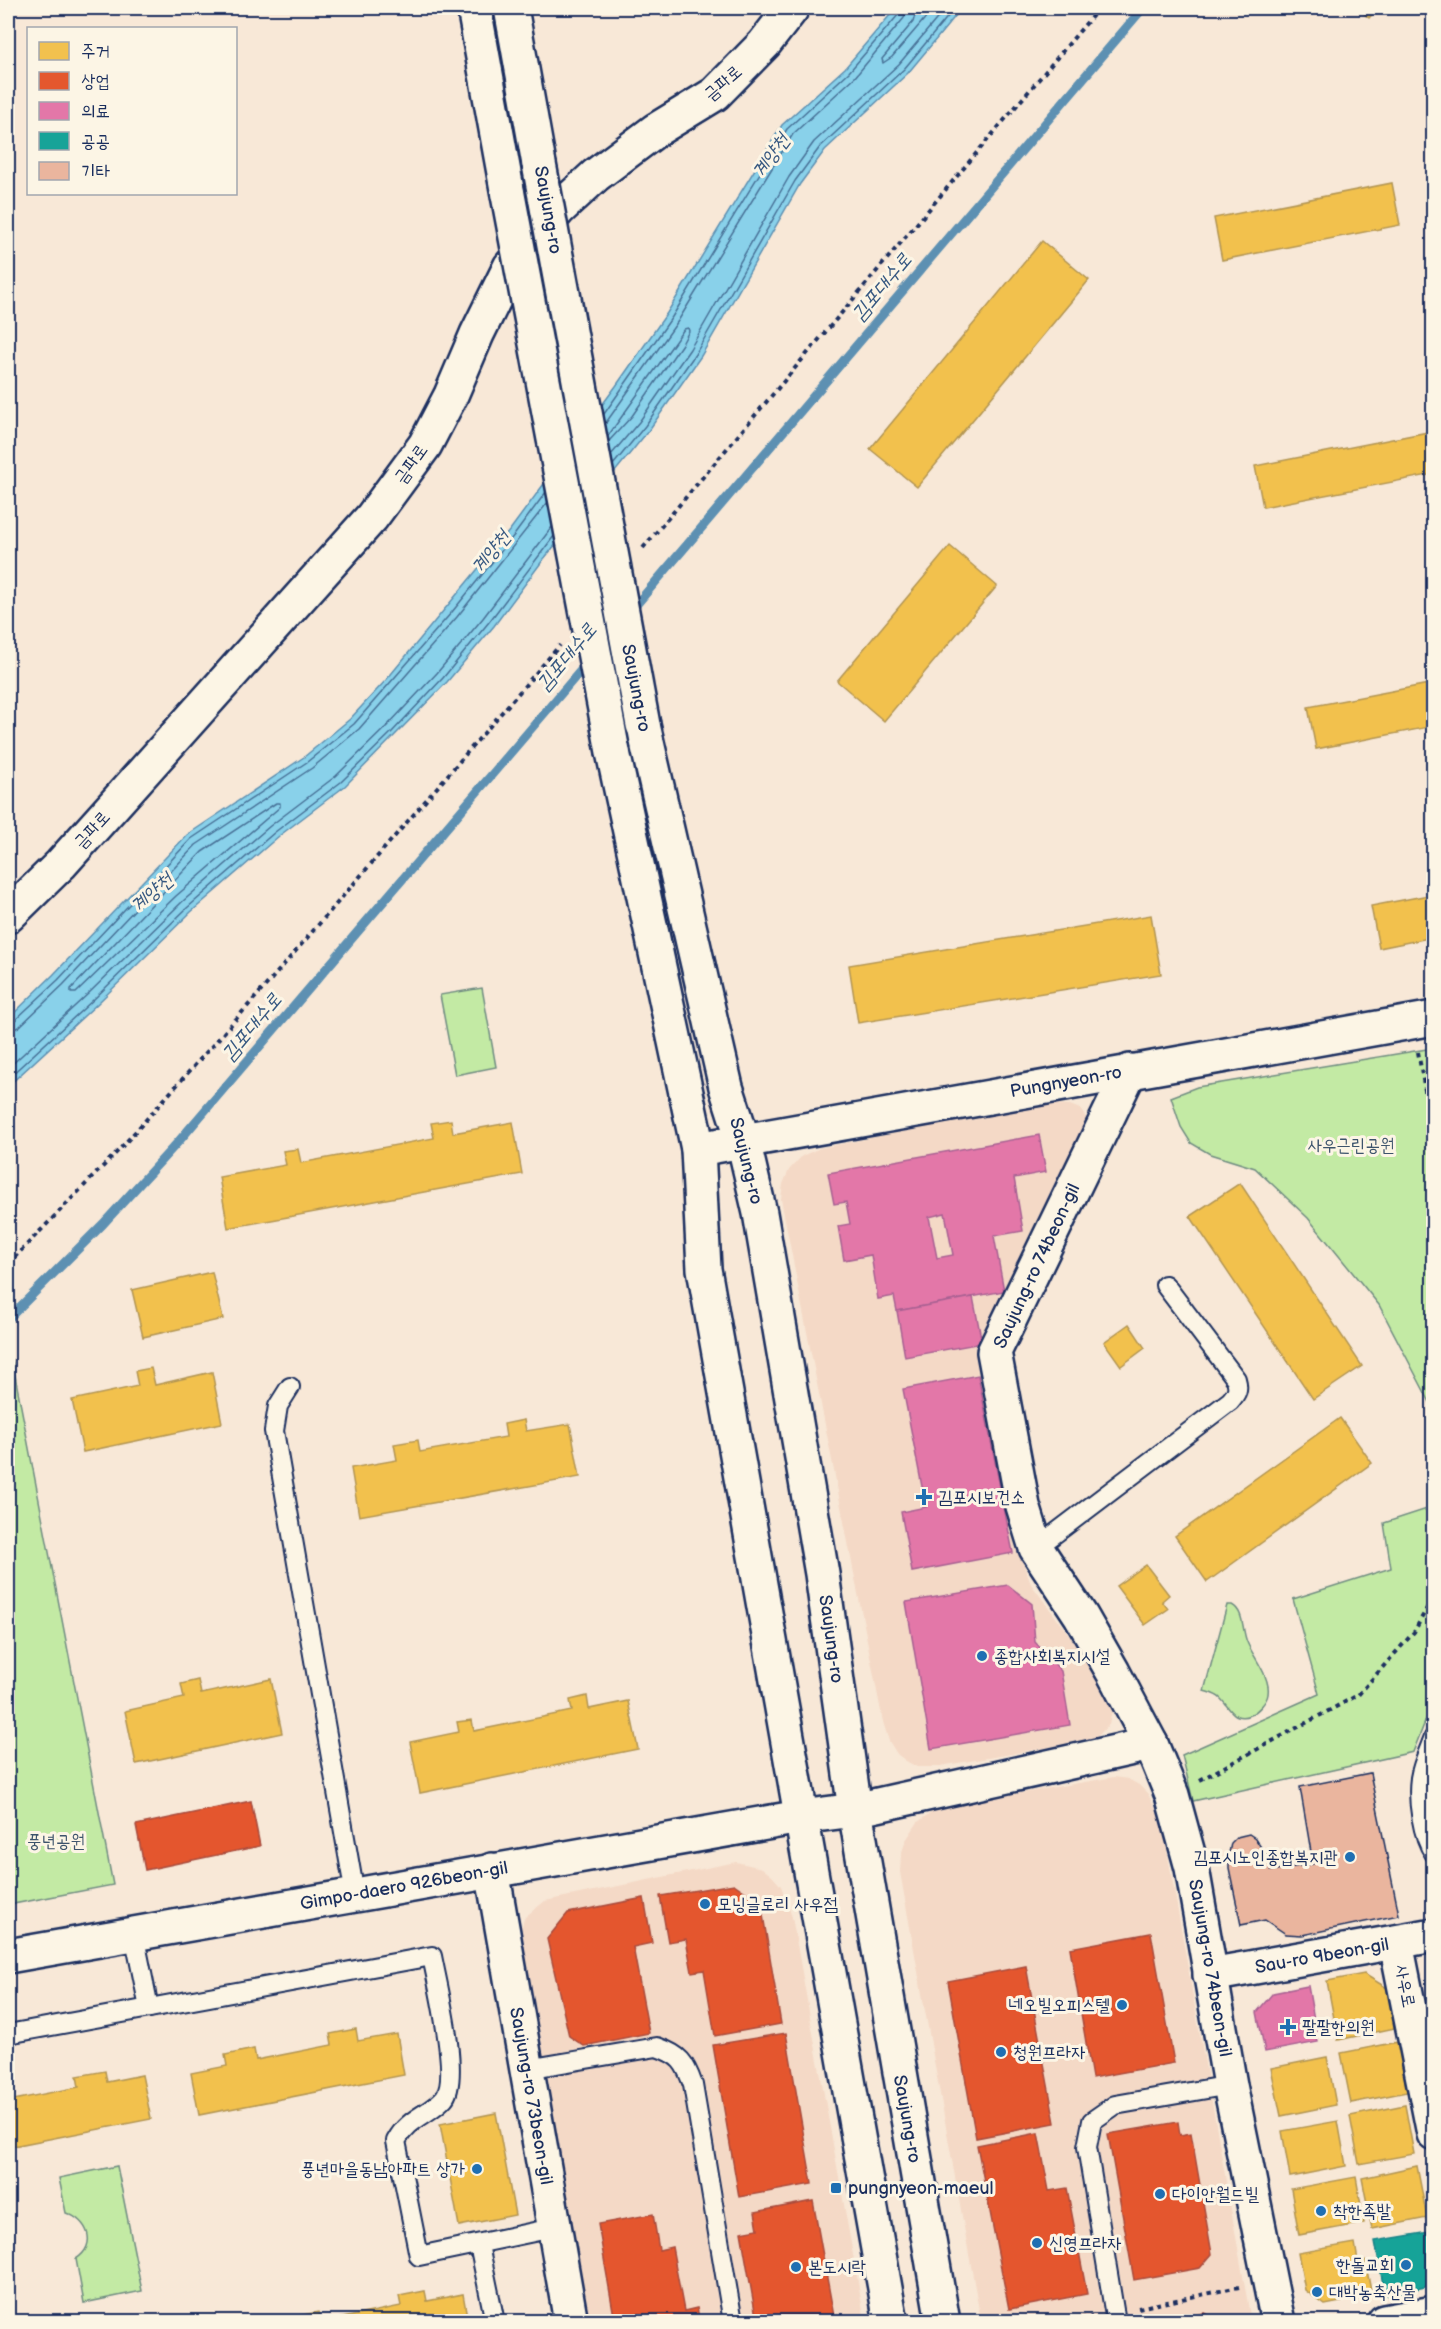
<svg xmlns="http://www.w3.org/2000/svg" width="1441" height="2329" font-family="'Balsamiq Sans','Poor Story',sans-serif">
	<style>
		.built { fill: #f4d9c6 }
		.green { fill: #c3eaa4; stroke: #6f8c81; stroke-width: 1.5 }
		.water { fill: #89d1ea; stroke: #5d90b2; stroke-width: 1.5 }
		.homes { fill: #f2c14e; stroke: #b29553; stroke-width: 1.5 }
		.shops { fill: #e4572e; stroke: #a84b3c; stroke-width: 1.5 }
		.health { fill: #e377a8; stroke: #a76192; stroke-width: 1.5; fill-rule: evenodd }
		.public { fill: #17a398; stroke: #188087; stroke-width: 1.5 }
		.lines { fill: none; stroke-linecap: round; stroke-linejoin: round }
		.shore { stroke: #477096; stroke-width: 1.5 }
		.stream { stroke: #5d90b2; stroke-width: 9 }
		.building { fill: #eab59e; stroke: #1b2f5e; stroke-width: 1.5 }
		.lane-casing { stroke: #1b2f5e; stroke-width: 22 }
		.street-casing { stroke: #1b2f5e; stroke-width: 38 }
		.secondary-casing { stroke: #1b2f5e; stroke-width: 38 }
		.path { stroke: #1b2f5e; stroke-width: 4; stroke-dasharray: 4.5 4.5; stroke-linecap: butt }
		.lane { stroke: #fcf5e5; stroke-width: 18 }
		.street { stroke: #fcf5e5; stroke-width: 33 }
		.secondary { stroke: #fcf5e5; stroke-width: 33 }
		.secondary-bridge-casing { stroke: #1b2f5e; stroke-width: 38; stroke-linecap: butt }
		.secondary-bridge { stroke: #fcf5e5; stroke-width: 33 }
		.poi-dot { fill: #1f6fb2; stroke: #fcf5e5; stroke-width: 2 }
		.labels { text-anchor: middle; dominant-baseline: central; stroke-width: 6; stroke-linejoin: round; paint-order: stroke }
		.street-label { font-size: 18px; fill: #1b2f5e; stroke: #fcf5e5 }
		.park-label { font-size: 18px; fill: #3d546c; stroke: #fcf5e5 }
		.poi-label { font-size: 18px; fill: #1b2f5e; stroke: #fcf5e5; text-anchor: start }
		.water-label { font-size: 20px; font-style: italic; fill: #365881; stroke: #fcf5e5 }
	</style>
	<rect width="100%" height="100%" fill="#f8e8d7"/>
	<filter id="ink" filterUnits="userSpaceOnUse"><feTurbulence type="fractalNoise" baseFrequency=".0167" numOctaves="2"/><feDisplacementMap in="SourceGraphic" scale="12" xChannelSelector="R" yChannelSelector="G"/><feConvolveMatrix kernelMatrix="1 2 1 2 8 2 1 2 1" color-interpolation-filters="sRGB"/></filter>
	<g filter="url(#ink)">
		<!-- built -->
		<g class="built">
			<polygon points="1057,1104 1070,1105 1080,1109 1087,1119 1087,1133 1018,1281 997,1434 1022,1560 1031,1584 1099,1675 1109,1694 1112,1711 1109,1724 1099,1735 1088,1741 934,1767 917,1767 906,1761 897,1754 889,1741 883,1722 781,1199 783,1184 789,1170 802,1156 820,1148 1031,1106"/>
			<polygon points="1114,1777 1128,1779 1139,1785 1148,1794 1162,1822 1251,2321 981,2321 900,1872 901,1855 906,1840 918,1822 938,1807"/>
			<polygon points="736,1862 762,1868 772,1876 781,1886 792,1917 865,2321 590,2321 549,2101 521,1928 525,1917 545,1901"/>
		</g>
		<!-- green -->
		<g class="green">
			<polygon points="482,988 496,1067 455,1075 440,995"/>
			<polygon points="1433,1048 1434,1048 1433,1408 1379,1305 1308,1218 1255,1168 1210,1154 1191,1143 1181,1127 1171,1097 1197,1087"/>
			<polygon points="12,1360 113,1885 8,1905 8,1364"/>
			<polygon points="1433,1507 1433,1702 1413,1752 1193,1801 1182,1755 1319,1694 1293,1599 1391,1568 1384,1523"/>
			<path d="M1227,1605H1232C1244,1611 1242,1630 1247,1642C1253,1657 1271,1677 1268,1694C1267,1702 1257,1712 1250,1715C1234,1722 1230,1708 1221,1699C1216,1694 1210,1693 1204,1691Z"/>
			<path d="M117,2166L142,2291L84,2303L76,2259C98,2245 88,2220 66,2213L59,2178Z"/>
		</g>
		<!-- water -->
		<polygon class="water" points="896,8 962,8 908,73 825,150 800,184 701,356 649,430 543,560 494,626 447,682 345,786 279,836 191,912 97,1004 8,1086 8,1019 53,975 187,835 304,757 350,719 387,679 510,530 616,386 667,313 782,125 845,68"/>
		<!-- homes -->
		<g class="homes">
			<polygon points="1357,8 1378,8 1369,18"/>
			<polygon points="1392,183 1400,225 1222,260 1214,218"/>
			<polygon points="1042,241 1089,280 917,487 870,449"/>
			<polygon points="1433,431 1434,474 1263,507 1255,466"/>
			<polygon points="950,546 997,586 884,721 837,681"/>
			<polygon points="1434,683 1434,726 1316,749 1308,707"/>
			<polygon points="1434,894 1434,937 1379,948 1371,906"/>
			<polygon points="1151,915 1161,974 858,1023 849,965"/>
			<polygon points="451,1120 453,1133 513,1122 522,1174 228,1228 219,1177 286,1165 283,1151 298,1149 301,1163 434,1138 431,1123"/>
			<polygon points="1240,1183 1362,1366 1313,1399 1190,1216"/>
			<polygon points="212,1272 223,1319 143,1337 132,1290"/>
			<polygon points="1129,1324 1145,1348 1121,1366 1104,1342"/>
			<polygon points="151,1368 155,1385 212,1372 222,1423 83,1452 72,1400 138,1386 135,1371"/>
			<polygon points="1340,1418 1372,1463 1207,1582 1175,1536"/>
			<polygon points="524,1420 526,1431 570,1424 580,1477 359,1516 351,1468 397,1460 394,1444 418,1440 420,1452 506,1437 504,1424"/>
			<polygon points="1146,1565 1169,1595 1162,1601 1168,1609 1145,1625 1116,1586"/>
			<polygon points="271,1679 282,1733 136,1764 125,1711 184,1698 181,1684 198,1680 201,1694"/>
			<polygon points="587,1696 589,1709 628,1701 638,1749 420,1793 410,1742 459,1732 457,1722 472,1720 474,1731 572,1711 570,1700"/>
			<polygon points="1364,1974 1387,1988 1395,2028 1338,2040 1327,1981"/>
			<polygon points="356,2029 358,2041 397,2034 404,2075 199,2115 191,2073 227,2066 225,2055 254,2049 256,2060 332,2045 330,2034"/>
			<polygon points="1398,2042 1407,2092 1351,2103 1341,2053"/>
			<polygon points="1327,2057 1336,2105 1281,2116 1271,2068"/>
			<polygon points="105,2071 107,2082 142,2075 151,2119 8,2147 8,2101 79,2087 77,2076"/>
			<polygon points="1405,2105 1414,2154 1359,2164 1350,2116"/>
			<polygon points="496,2113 515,2215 459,2226 440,2124"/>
			<polygon points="1338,2121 1346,2166 1290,2177 1282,2131"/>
			<polygon points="1417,2166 1427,2218 1372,2229 1362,2178"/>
			<polygon points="1356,2177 1364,2223 1299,2235 1291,2189"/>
			<polygon points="1355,2243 1358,2261 1365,2260 1372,2296 1325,2305 1305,2290 1298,2253"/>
			<polygon points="425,2291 427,2301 463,2294 468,2322 323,2322 401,2306 399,2296"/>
			<polygon points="318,2312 321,2322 293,2322 292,2317"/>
		</g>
		<!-- shops -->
		<g class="shops">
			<polygon points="251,1801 260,1846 145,1870 136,1825"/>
			<polygon points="734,1884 761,1903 781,2024 715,2036 704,1970 692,1972 686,1939 668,1942 660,1896"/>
			<polygon points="644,1898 652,1943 633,1947 649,2033 584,2046 569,2036 547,1939 568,1913"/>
			<polygon points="1151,1933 1174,2063 1092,2078 1070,1948"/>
			<polygon points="1026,1966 1055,2123 976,2138 948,1981"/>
			<polygon points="786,2033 812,2184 739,2197 713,2045"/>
			<polygon points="1178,2122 1180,2135 1191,2133 1212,2254 1200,2268 1134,2280 1108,2134"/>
			<polygon points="1038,2133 1049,2191 1067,2188 1087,2294 1009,2309 977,2145"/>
			<polygon points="813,2201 835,2322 757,2322 741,2232 758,2229 755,2212"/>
			<polygon points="653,2214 659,2250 672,2247 684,2311 697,2308 700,2322 615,2322 598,2224"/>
			<polygon points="1204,2313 1219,2322 1164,2322"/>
		</g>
		<!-- health -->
		<g class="health">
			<path d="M1039,1135L1046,1172L1014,1178L1023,1231L994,1236L1004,1291L897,1311L894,1296L878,1299L871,1255L844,1260L838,1226L850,1224L846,1202L834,1204L828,1173ZM945,1213L953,1255L937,1258L929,1217Z"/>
			<polygon points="973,1297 982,1343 905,1357 897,1311"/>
			<polygon points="978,1375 1013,1553 912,1572 901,1512 926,1507 903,1389"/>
			<polygon points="1008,1585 1032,1604 1035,1642 1061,1671 1070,1725 931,1749 906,1602"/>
			<polygon points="1308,1986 1318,2042 1265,2052 1257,2012 1273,1993"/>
		</g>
		<!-- public -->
		<polygon class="public" points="1429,2232 1434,2254 1434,2276 1425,2287 1385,2295 1375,2241"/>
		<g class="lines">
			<!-- shore -->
			<g class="shore">
				<polyline points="917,8 913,22 882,59 883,63 892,57 934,8"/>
				<polyline points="604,414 672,317 787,129 849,72 899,14 900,8"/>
				<polyline points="605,424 678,321 793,134 855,77 904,18 908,8"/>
				<polyline points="608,436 684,329 688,328 689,331 682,344 632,416 609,441"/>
				<polyline points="611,455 639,422 690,349 789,177 814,142 899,64 946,8"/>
				<polyline points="613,465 645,426 696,353 795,181 820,147 904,69 955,8"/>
				<polygon points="276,803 280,803 280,807 176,896 76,993 71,993 71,989 202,852"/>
				<polyline points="8,1023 14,1021 58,980 191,839 307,762 354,724 452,612 515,534 546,492"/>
				<polyline points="8,1031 19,1027 63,985 196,845 312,768 359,729 457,617 548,502"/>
				<polyline points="8,1068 88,994 182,902 270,826 336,776 387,726 437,673 483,618 552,527"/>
				<polyline points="8,1078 93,1000 187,908 275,832 341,782 392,732 443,678 489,622 554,536"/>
			</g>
			<!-- stream -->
			<g class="stream">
				<polyline points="630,612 1143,8"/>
				<polyline points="8,1319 103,1224 179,1141 588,662"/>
			</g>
		</g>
		<!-- building -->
		<polygon class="building" points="1370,1773 1399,1915 1302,1935 1286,1934 1265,1920 1241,1925 1229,1868 1229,1853 1231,1843 1237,1837 1249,1834 1255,1838 1269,1860 1271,1871 1313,1864 1300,1787"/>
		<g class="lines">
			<defs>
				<g id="lane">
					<polyline points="290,1387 278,1406 274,1431 355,1895"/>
					<path d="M1036,1548L1230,1401C1237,1393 1239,1389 1236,1379L1165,1285"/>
					<path d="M1434,1737C1429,1750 1422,1765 1420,1778C1417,1799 1422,1836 1434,1853"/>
					<polyline points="134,1934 149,2008"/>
					<path d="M8,2034L432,1956C437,1983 461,2079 444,2098C429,2115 409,2117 396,2141L419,2256L553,2228"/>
					<path d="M527,2069L657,2047C680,2055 685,2062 693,2085L733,2322"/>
					<polyline points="479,2245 495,2322"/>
					<polyline points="1116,2322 1087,2147 1092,2121 1115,2105 1230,2085"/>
				</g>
				<g id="street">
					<polyline points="8,916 61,864 372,517 425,445 451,395 477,334 510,267 559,209 596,175 656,130 715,94 764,44 792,8"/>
					<polyline points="1130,1071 994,1352 1023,1506 1036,1548 1081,1616 1113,1672 1151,1744 1172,1795 1192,1868 1230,2085 1278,2322"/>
					<polyline points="698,1149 1434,1018"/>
					<polyline points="800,1817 855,1810 1151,1744"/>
					<polyline points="492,1870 571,2322"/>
					<polyline points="1396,1943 1434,2134"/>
					<polyline points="1210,1975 1434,1935"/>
					<polyline points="1384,2322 1434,2313"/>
				</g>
				<g id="secondary">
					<polyline points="474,8 508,195"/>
					<polyline points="511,8 539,164"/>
					<polyline points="643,725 726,1087 743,1140 760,1213 822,1574 855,1810 943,2322"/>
					<polyline points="613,752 698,1149 704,1269 891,2322"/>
					<polyline points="8,1956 800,1817"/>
				</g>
			</defs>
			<!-- lane casing -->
			<use href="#lane" class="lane-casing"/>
			<!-- street casing -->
			<use href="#street" class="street-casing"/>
			<!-- secondary casing -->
			<use href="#secondary" class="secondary-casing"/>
			<!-- path -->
			<g class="path">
				<polyline points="643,548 1099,8"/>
				<polyline points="1418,1052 1434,1140"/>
				<polyline points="8,1264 118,1151 262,990 560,645"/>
				<polyline points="1200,1780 1358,1695 1414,1632 1434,1595"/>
				<polyline points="1138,2308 1239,2287"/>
				<polyline points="1063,2322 1092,2317"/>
			</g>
			<!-- lane -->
			<use href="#lane" class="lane"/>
			<!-- street -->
			<use href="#street" class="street"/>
			<!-- secondary -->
			<use href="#secondary" class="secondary"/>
			<defs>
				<g id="secondary-bridge">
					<polyline points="539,164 643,725"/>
					<polyline points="508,195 613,752"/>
				</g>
			</defs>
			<!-- secondary-bridge casing -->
			<use href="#secondary-bridge" class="secondary-bridge-casing"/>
			<!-- secondary-bridge -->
			<use href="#secondary-bridge" class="secondary-bridge"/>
		</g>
	</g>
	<!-- markers -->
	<g class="poi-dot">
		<path d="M921 1488h6v6h6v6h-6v6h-6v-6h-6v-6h6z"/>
		<circle cx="982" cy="1656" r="6"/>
		<circle cx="1350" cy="1857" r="6"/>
		<circle cx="705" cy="1904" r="6"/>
		<circle cx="1122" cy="2005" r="6"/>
		<path d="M1285 2018h6v6h6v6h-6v6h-6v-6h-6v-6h6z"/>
		<circle cx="1001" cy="2052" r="6"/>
		<circle cx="477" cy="2169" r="6"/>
		<rect x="830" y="2182" width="12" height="12" rx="3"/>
		<circle cx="1160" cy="2194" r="6"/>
		<circle cx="1321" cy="2211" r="6"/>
		<circle cx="1037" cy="2243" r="6"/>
		<circle cx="1406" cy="2265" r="6"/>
		<circle cx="796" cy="2267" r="6"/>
		<circle cx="1317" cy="2292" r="6"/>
	</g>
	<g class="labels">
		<!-- street labels -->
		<g class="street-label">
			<text transform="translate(723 83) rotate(-41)">금파로</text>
			<text transform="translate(548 210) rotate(80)">Saujung-ro</text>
			<text transform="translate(411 464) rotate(-55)">금파로</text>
			<text transform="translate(636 688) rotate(79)">Saujung-ro</text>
			<text transform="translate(92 830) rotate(-48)">금파로</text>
			<text transform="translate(1066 1082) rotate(-10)">Pungnyeon-ro</text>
			<text transform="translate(746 1161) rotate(76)">Saujung-ro</text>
			<text transform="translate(1037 1266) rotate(-65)">Saujung-ro 74beon-gil</text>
			<text transform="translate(831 1639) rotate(82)">Saujung-ro</text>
			<text transform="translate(404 1886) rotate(-10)">Gimpo-daero 926beon-gil</text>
			<text transform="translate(1322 1956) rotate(-10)">Sau-ro 9beon-gil</text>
			<text transform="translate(1210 1968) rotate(80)">Saujung-ro 74beon-gil</text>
			<text transform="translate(1405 1986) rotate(79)">사우로</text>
			<text transform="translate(531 2096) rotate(80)">Saujung-ro 73beon-gil</text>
			<text transform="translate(907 2119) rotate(80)">Saujung-ro</text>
		</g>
		<!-- park labels -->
		<g class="park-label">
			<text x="1351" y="1145">사우근린공원</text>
			<text x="56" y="1841">풍년공원</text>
		</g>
		<!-- poi labels -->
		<g class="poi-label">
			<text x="938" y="1497">김포시보건소</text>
			<text x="994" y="1656">종합사회복지시설</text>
			<text x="1338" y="1857" text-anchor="end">김포시노인종합복지관</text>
			<text x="717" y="1904">모닝글로리 사우점</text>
			<text x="1110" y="2005" text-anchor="end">네오빌오피스텔</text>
			<text x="1302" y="2027">팔팔한의원</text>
			<text x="1013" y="2052">청원프라자</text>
			<text x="465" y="2169" text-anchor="end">풍년마을동남아파트 상가</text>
			<text x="848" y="2188">pungnyeon-maeul</text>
			<text x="1172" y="2194">다이안월드빌</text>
			<text x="1333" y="2211">착한족발</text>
			<text x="1049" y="2243">신영프라자</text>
			<text x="1394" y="2265" text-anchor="end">한돌교회</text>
			<text x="808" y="2267">본도시락</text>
			<text x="1329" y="2292">대박농축산물</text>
		</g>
		<!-- water labels -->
		<g class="water-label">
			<text transform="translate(771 156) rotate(-54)">계양천</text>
			<text transform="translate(882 287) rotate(-50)">김포대수로</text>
			<text transform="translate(491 552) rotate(-51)">계양천</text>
			<text transform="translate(567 657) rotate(-50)">김포대수로</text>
			<text transform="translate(152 893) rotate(-41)">계양천</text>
			<text transform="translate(252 1027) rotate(-50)">김포대수로</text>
		</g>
	</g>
	<!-- margin -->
	<rect width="1441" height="2329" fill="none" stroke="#fcf5e5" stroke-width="30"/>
	<rect x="15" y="15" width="1411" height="2299" fill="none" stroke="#1b2f5e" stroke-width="2" filter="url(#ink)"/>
	<!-- legend -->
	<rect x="27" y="27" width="210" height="168" fill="#fcf5e5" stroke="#a2a6af" stroke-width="1.5"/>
	<rect x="39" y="42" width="30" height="18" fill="#f2c14e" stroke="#a2a6af" stroke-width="1.5"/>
	<text x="81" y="57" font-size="18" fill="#1b2f5e">주거</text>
	<rect x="39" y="72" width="30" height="18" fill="#e4572e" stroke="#a2a6af" stroke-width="1.5"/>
	<text x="81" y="87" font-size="18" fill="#1b2f5e">상업</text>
	<rect x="39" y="102" width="30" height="18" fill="#e377a8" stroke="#a2a6af" stroke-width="1.5"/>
	<text x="81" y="117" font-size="18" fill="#1b2f5e">의료</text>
	<rect x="39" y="132" width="30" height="18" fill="#17a398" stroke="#a2a6af" stroke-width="1.5"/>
	<text x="81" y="147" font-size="18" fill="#1b2f5e">공공</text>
	<rect x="39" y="162" width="30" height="18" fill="#eab59e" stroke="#a2a6af" stroke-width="1.5"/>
	<text x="81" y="177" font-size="18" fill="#1b2f5e">기타</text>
</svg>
